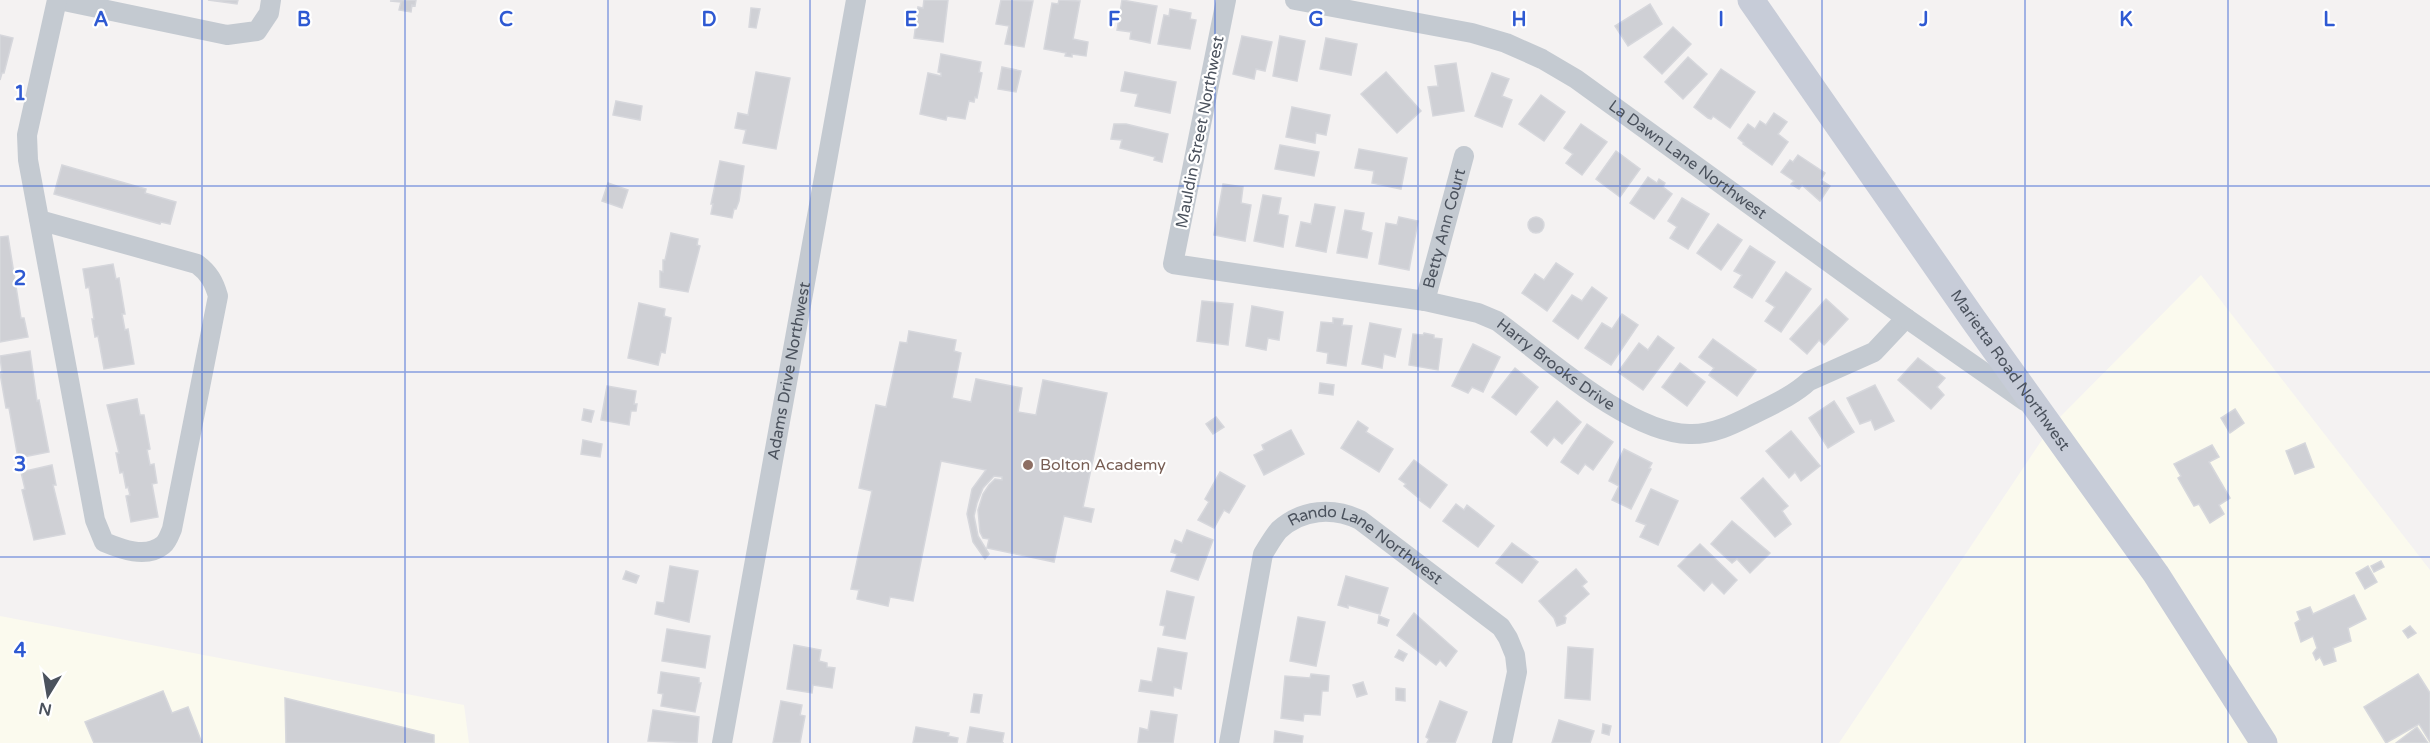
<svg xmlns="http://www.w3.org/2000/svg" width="2430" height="743" font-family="'Varela Round',sans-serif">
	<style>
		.commercial { fill: #fbfaee }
		.building { fill: #cfd0d5; stroke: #d6d7dc; stroke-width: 1.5 }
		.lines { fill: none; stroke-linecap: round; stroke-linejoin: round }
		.street { stroke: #c4cad1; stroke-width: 20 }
		.secondary { stroke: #c7ccd8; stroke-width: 27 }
		.grid { fill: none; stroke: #2e59d2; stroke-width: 1.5; stroke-opacity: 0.55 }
		.education-dot { fill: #8d6e63; stroke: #fff; stroke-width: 2 }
		.labels { text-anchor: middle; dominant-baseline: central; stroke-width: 4.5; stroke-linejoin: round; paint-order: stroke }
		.street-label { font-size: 16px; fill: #4b525d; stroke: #fff }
		.education-label { font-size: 16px; fill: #785e54; stroke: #fff; text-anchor: start }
		.grid-label { font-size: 20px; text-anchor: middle; font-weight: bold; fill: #2e59d2; stroke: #fff; stroke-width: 4.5; stroke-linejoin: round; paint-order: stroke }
	</style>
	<rect width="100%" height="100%" fill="#f4f2f2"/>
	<!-- commercial -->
	<g class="commercial">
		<polygon points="2201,275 2430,570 2430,743 1839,743 2052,425"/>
		<polygon points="0,616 464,705 469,743 0,743"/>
	</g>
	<!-- building -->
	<g class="building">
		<polygon points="208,0 238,0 237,4"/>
		<polygon points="416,0 415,6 412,5 411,12 399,10 401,2 390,1"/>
		<polygon points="924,0 948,0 943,42 914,38 918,7 923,8"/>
		<polygon points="1001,0 1033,1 1024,47 1005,44 1009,26 996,24"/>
		<polygon points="1059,0 1080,1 1073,39 1088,42 1086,56 1072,54 1072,57 1065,56 1066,53 1044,49 1052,3 1058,4"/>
		<polygon points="1122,0 1157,6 1150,43 1130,39 1131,32 1117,30"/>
		<polygon points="1650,4 1662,24 1628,46 1615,26"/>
		<polygon points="751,8 760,9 756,28 749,27"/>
		<polygon points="1170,9 1191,13 1190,19 1196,20 1190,49 1158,44 1164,15 1169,16"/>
		<polygon points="1673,27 1691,44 1662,74 1644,57"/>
		<polygon points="0,35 13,38 4,73 2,73 0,80"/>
		<polygon points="1242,36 1272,42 1265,71 1256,69 1254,79 1233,74"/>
		<polygon points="1280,36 1305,41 1297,81 1273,76"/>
		<polygon points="1326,38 1357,44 1351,75 1320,69"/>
		<polygon points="941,54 981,62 979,72 982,73 977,98 975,97 974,102 969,101 965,119 947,116 946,120 920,114 928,73 941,76 941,73 938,72"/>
		<polygon points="1688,57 1707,74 1683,99 1665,82"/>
		<polygon points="1456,63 1464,111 1433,116 1428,87 1438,86 1435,66"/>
		<polygon points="1002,67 1021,71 1016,92 998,89"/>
		<polygon points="1721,69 1755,92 1730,128 1713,116 1711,119 1708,118 1694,107"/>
		<polygon points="756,72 790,78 776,149 743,143 746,130 735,128 738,113 748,115"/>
		<polygon points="1125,72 1176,82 1170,113 1135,106 1138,94 1121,91"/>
		<polygon points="1386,72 1421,111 1397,133 1361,94"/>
		<polygon points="1492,73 1509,79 1502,96 1512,100 1502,127 1475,116"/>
		<polygon points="1541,95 1565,112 1544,141 1519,124"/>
		<polygon points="616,101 642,106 640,120 613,115"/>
		<polygon points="1292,107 1330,115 1326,135 1316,133 1315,143 1286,137"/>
		<polygon points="1774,113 1787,122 1778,134 1788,142 1772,165 1743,144 1744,143 1738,138 1748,124 1755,129 1760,121 1766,125"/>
		<polygon points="1114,124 1126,124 1168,134 1162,162 1154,160 1155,157 1120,148 1122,140 1111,139"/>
		<polygon points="1581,124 1607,142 1582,175 1566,163 1573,154 1564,148"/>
		<polygon points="1280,145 1319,152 1314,176 1275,169"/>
		<polygon points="1359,149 1407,158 1401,189 1372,183 1374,171 1355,168"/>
		<polygon points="1616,151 1640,169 1620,197 1596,179"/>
		<polygon points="1798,155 1825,173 1821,180 1830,186 1820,201 1802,185 1799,189 1791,184 1794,181 1781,172 1790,160 1793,162"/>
		<polygon points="720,161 744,166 739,201 736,209 734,209 732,218 711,214 713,204 711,204"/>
		<polygon points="62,165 146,189 145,193 176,202 170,224 161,222 160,224 54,194"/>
		<polygon points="1648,177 1657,183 1659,179 1665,183 1663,187 1672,194 1654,219 1630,203"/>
		<polygon points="608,183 628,190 622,208 602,201"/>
		<polygon points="1223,184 1243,187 1241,203 1251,205 1245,241 1214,235"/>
		<polygon points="1263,195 1281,198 1278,214 1288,216 1283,247 1254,241"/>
		<polygon points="1682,198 1709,214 1688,249 1670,238 1677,227 1668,221"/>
		<polygon points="1315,204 1335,207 1326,252 1296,246 1301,222 1311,224"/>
		<polygon points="1345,210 1364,213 1361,230 1372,233 1367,258 1337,253"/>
		<circle cx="1536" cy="225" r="8"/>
		<polygon points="1399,217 1418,221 1409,270 1379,264 1386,223 1397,225"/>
		<polygon points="1718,224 1742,240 1721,270 1697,253"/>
		<polygon points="671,233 698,239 697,245 700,246 688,292 660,287 660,271 663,272 663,260 665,260"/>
		<polygon points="8,236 21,318 24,318 28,337 0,342 0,237"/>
		<polygon points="1750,246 1775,262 1752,298 1734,287 1742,275 1734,271"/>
		<polygon points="1556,263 1573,274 1547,311 1522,293 1535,274 1544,280"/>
		<polygon points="113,264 116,279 119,278 125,314 122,314 125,330 128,329 134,364 104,369 98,336 95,337 92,319 94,319 89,287 86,288 83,269"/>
		<polygon points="1786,272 1811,289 1781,332 1765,321 1775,307 1766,301"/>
		<polygon points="1592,287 1607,298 1578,339 1553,321 1572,295 1582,301"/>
		<polygon points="1826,299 1848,319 1824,345 1819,340 1807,354 1790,339"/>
		<polygon points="1202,301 1233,304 1228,345 1197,341"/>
		<polygon points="639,303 665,309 664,316 671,318 665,353 661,352 658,365 628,358"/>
		<polygon points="1252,306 1283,312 1279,340 1268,338 1266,350 1246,346"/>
		<polygon points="1622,314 1638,325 1611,365 1585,348 1602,323 1612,329"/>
		<polygon points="1333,318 1343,319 1342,325 1352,326 1346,366 1327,363 1328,353 1317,351 1321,322 1333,323"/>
		<polygon points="1370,323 1401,329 1395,357 1384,354 1382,368 1362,364"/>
		<polygon points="909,331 956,340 954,351 961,353 952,398 971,402 976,379 1022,388 1018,412 1036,415 1043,380 1107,393 1083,507 1094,509 1091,522 1064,516 1054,562 987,548 989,539 983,538 980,532 978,510 983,494 989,485 995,479 1002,480 1002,477 994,476 983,488 977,503 974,516 978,536 989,554 985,559 973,542 967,514 972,489 986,470 941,461 913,601 890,597 888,606 857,599 859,590 851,589 872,491 859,488 876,405 886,407 900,342 907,343"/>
		<polygon points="1424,333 1434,335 1434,338 1442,339 1438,370 1409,365 1413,334 1423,335"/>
		<polygon points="1658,336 1674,348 1643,390 1618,372 1639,343 1648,350"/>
		<polygon points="1713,339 1756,370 1737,396 1709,375 1714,368 1699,357"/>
		<polygon points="1473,344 1500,357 1483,392 1472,387 1468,393 1452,386"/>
		<polygon points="30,351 37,401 39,400 49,452 18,458 9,408 6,408 0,373 2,373 0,356"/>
		<polygon points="1918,358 1945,378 1937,387 1944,395 1931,409 1898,380"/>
		<polygon points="1680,363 1705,382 1687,406 1662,387"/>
		<polygon points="1515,368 1538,387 1516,415 1492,397"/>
		<polygon points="1320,383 1334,385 1333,395 1319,393"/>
		<polygon points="1875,385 1894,421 1875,430 1871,420 1860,424 1847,398"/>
		<polygon points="607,386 636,391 634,404 637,404 636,411 631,411 629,425 601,420"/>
		<polygon points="137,399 140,415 144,415 150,449 147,450 150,465 154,464 157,483 152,484 158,517 131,522 126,496 130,495 128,487 126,488 123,472 120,473 116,453 119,453 107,405"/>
		<polygon points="1557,401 1581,422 1562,444 1554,437 1547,446 1531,432"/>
		<polygon points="1834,401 1854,432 1828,448 1809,418"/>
		<polygon points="584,409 594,411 591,422 582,420"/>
		<polygon points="2235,409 2244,423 2230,433 2221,418"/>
		<polygon points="1216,417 1224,427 1213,434 1206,424"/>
		<polygon points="1358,421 1368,428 1366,432 1393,449 1379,472 1341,448"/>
		<polygon points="1587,424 1613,442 1593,470 1585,464 1578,474 1561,462"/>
		<polygon points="1291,430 1304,454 1264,475 1254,455 1264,450 1262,445"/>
		<polygon points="1791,431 1820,466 1801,481 1795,472 1789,478 1766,451"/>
		<polygon points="583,440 602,444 600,457 581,454"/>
		<polygon points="2305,443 2314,467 2295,474 2286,451"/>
		<polygon points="2212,445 2219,457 2209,462 2230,498 2219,505 2224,514 2210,523 2199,504 2194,506 2178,478 2181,476 2174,464"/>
		<polygon points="1624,449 1652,463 1649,468 1651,469 1631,509 1612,500 1619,486 1609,481"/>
		<polygon points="1414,460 1447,485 1430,508 1419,500 1420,499 1404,486 1406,484 1399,479"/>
		<polygon points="52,465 56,485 53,485 65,534 34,540 22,490 25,489 21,472"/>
		<polygon points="1220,472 1245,486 1229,513 1224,510 1214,528 1198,520 1209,502 1205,499"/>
		<polygon points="1763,478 1788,506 1782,511 1791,524 1775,537 1741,498"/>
		<polygon points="1651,489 1678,501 1658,545 1640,537 1646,525 1636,521"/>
		<polygon points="1456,504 1464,510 1467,505 1494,526 1478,547 1443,521"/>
		<polygon points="1732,521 1770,553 1750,573 1737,559 1732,563 1711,544"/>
		<polygon points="1187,530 1213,540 1198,580 1171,571 1177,554 1171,552 1175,540 1182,543"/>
		<polygon points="1512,543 1538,562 1522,583 1496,563"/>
		<polygon points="1700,544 1737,580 1724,594 1712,582 1704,591 1678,566"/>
		<polygon points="2381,561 2384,567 2374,572 2371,566"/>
		<polygon points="670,566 698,571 689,622 655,614 657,602 664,603"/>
		<polygon points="2368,566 2377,582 2365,589 2356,573"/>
		<polygon points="1576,569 1587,582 1582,586 1589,594 1564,616 1566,618 1565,623 1557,626 1554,618 1539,601"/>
		<polygon points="626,571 639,576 636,583 623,579"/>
		<polygon points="1346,576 1388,588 1380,614 1348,605 1348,608 1338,605"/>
		<polygon points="1167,591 1194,597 1185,639 1163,635 1165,626 1160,625"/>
		<polygon points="2354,595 2366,619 2348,628 2351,641 2333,648 2336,661 2324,665 2320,657 2316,660 2313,653 2317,648 2313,636 2301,642 2295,623 2300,620 2297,612 2310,607 2313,614"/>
		<polygon points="1414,613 1457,651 1446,666 1440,660 1436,665 1397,635"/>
		<polygon points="1379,616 1389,620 1387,626 1378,623"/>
		<polygon points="1298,617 1325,622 1316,666 1290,661"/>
		<polygon points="2410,626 2416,633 2408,638 2403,631"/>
		<polygon points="667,629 710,636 705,668 662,661"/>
		<polygon points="794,645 821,650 819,661 827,663 827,667 835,668 832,688 813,685 812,693 787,689"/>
		<polygon points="1568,647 1593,649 1590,700 1565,698"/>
		<polygon points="1158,648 1187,653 1181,689 1174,687 1173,696 1139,691 1141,680 1152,682"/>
		<polygon points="1399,650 1407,654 1403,661 1395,657"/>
		<polygon points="661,672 699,678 699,683 701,683 695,712 661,706 663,694 658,693"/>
		<polygon points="1311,674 1329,676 1328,691 1322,691 1320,715 1304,714 1303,721 1281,718 1285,676 1310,678"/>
		<polygon points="2418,674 2430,693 2430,742 2419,724 2386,743 2364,707"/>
		<polygon points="1363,682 1367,694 1357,697 1353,685"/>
		<polygon points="1396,688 1405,689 1405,701 1396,700"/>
		<polygon points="163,691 172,713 188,707 202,743 94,743 85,722"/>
		<polygon points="974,694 982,695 979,713 971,712"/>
		<polygon points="285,698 434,735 434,743 286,743"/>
		<polygon points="781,701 802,705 800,715 805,716 800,743 773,743"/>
		<polygon points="1440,701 1467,712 1455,743 1427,743 1429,739 1426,737"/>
		<polygon points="653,710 699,717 697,743 648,741"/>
		<polygon points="1151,711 1177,715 1173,743 1138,743 1140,728 1148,730"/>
		<polygon points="1559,720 1594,731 1590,743 1552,743"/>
		<polygon points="1603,724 1611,726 1609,735 1602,733"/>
		<polygon points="916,727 949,733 948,736 958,738 957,743 913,743"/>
		<polygon points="970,727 1004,733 1002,743 1004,743 967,743"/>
		<polygon points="2417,727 2428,743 2396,743"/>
		<polygon points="1275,731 1303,736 1302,743 1274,743"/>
	</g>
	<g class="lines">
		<!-- street -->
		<g class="street">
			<polyline points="59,0 227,35 257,31 269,13 271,0"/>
			<path id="s1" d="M1226,0L1173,264L1425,301L1478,313L1497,321C1546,357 1629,433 1689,434C1713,435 1734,424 1754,414C1774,404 1794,395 1809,381L1874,352L1906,318"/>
			<path id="s2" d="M1295,0L1472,33L1506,43L1542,59L1576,79L1906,318L2025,401"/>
			<path d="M39,220L197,264C209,273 214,282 218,296L172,529C170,534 167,542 163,545C146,559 121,549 104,542L95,520L28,160L27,135L57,0"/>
			<path id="s3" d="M1425,301L1464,156"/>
			<path id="s4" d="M722,743L856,0"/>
			<path id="s5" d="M1229,743L1263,554C1268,546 1273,537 1279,530C1302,509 1333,507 1360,520L1501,627L1508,638L1515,655L1517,672L1502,743"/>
		</g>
		<!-- secondary -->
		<path class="secondary" id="s6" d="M1751,0L1973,319L2156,574L2264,743"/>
	</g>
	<!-- grid -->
	<path class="grid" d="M202,0V743M405,0V743M608,0V743M810,0V743M1012,0V743M1215,0V743M1418,0V743M1620,0V743M1822,0V743M2025,0V743M2228,0V743M0,186H2430M0,372H2430M0,557H2430"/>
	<!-- markers -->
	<circle class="education-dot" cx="1028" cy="465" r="6"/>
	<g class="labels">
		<!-- street labels -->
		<g class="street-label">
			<text transform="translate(1200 132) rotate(-79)">Mauldin Street Northwest</text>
			<text stroke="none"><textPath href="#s2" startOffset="432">La Dawn Lane Northwest</textPath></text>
			<text stroke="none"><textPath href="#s3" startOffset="75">Betty Ann Court</textPath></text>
			<text stroke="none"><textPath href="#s1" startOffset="672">Harry Brooks Drive</textPath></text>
			<text stroke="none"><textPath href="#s6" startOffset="452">Marietta Road Northwest</textPath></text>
			<text stroke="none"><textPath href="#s4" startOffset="378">Adams Drive Northwest</textPath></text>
			<text stroke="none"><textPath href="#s5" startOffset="321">Rando Lane Northwest</textPath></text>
		</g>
		<!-- education labels -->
		<g class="education-label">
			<text x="1040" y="465">Bolton Academy</text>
		</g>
	</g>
	<g class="grid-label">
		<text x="101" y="26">A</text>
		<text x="304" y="26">B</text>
		<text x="506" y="26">C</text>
		<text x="709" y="26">D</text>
		<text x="911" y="26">E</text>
		<text x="1114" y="26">F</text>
		<text x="1316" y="26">G</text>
		<text x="1519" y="26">H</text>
		<text x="1721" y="26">I</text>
		<text x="1924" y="26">J</text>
		<text x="2126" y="26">K</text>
		<text x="2329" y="26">L</text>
		<text x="20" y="100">1</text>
		<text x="20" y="285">2</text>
		<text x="20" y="471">3</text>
		<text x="20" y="657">4</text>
	</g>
	<!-- north arrow -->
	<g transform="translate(48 695) rotate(191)" stroke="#ffffff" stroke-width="4.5" paint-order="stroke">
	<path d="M0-4.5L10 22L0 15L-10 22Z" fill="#4b525d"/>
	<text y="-9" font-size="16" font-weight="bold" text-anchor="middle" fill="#4b525d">N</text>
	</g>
</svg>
